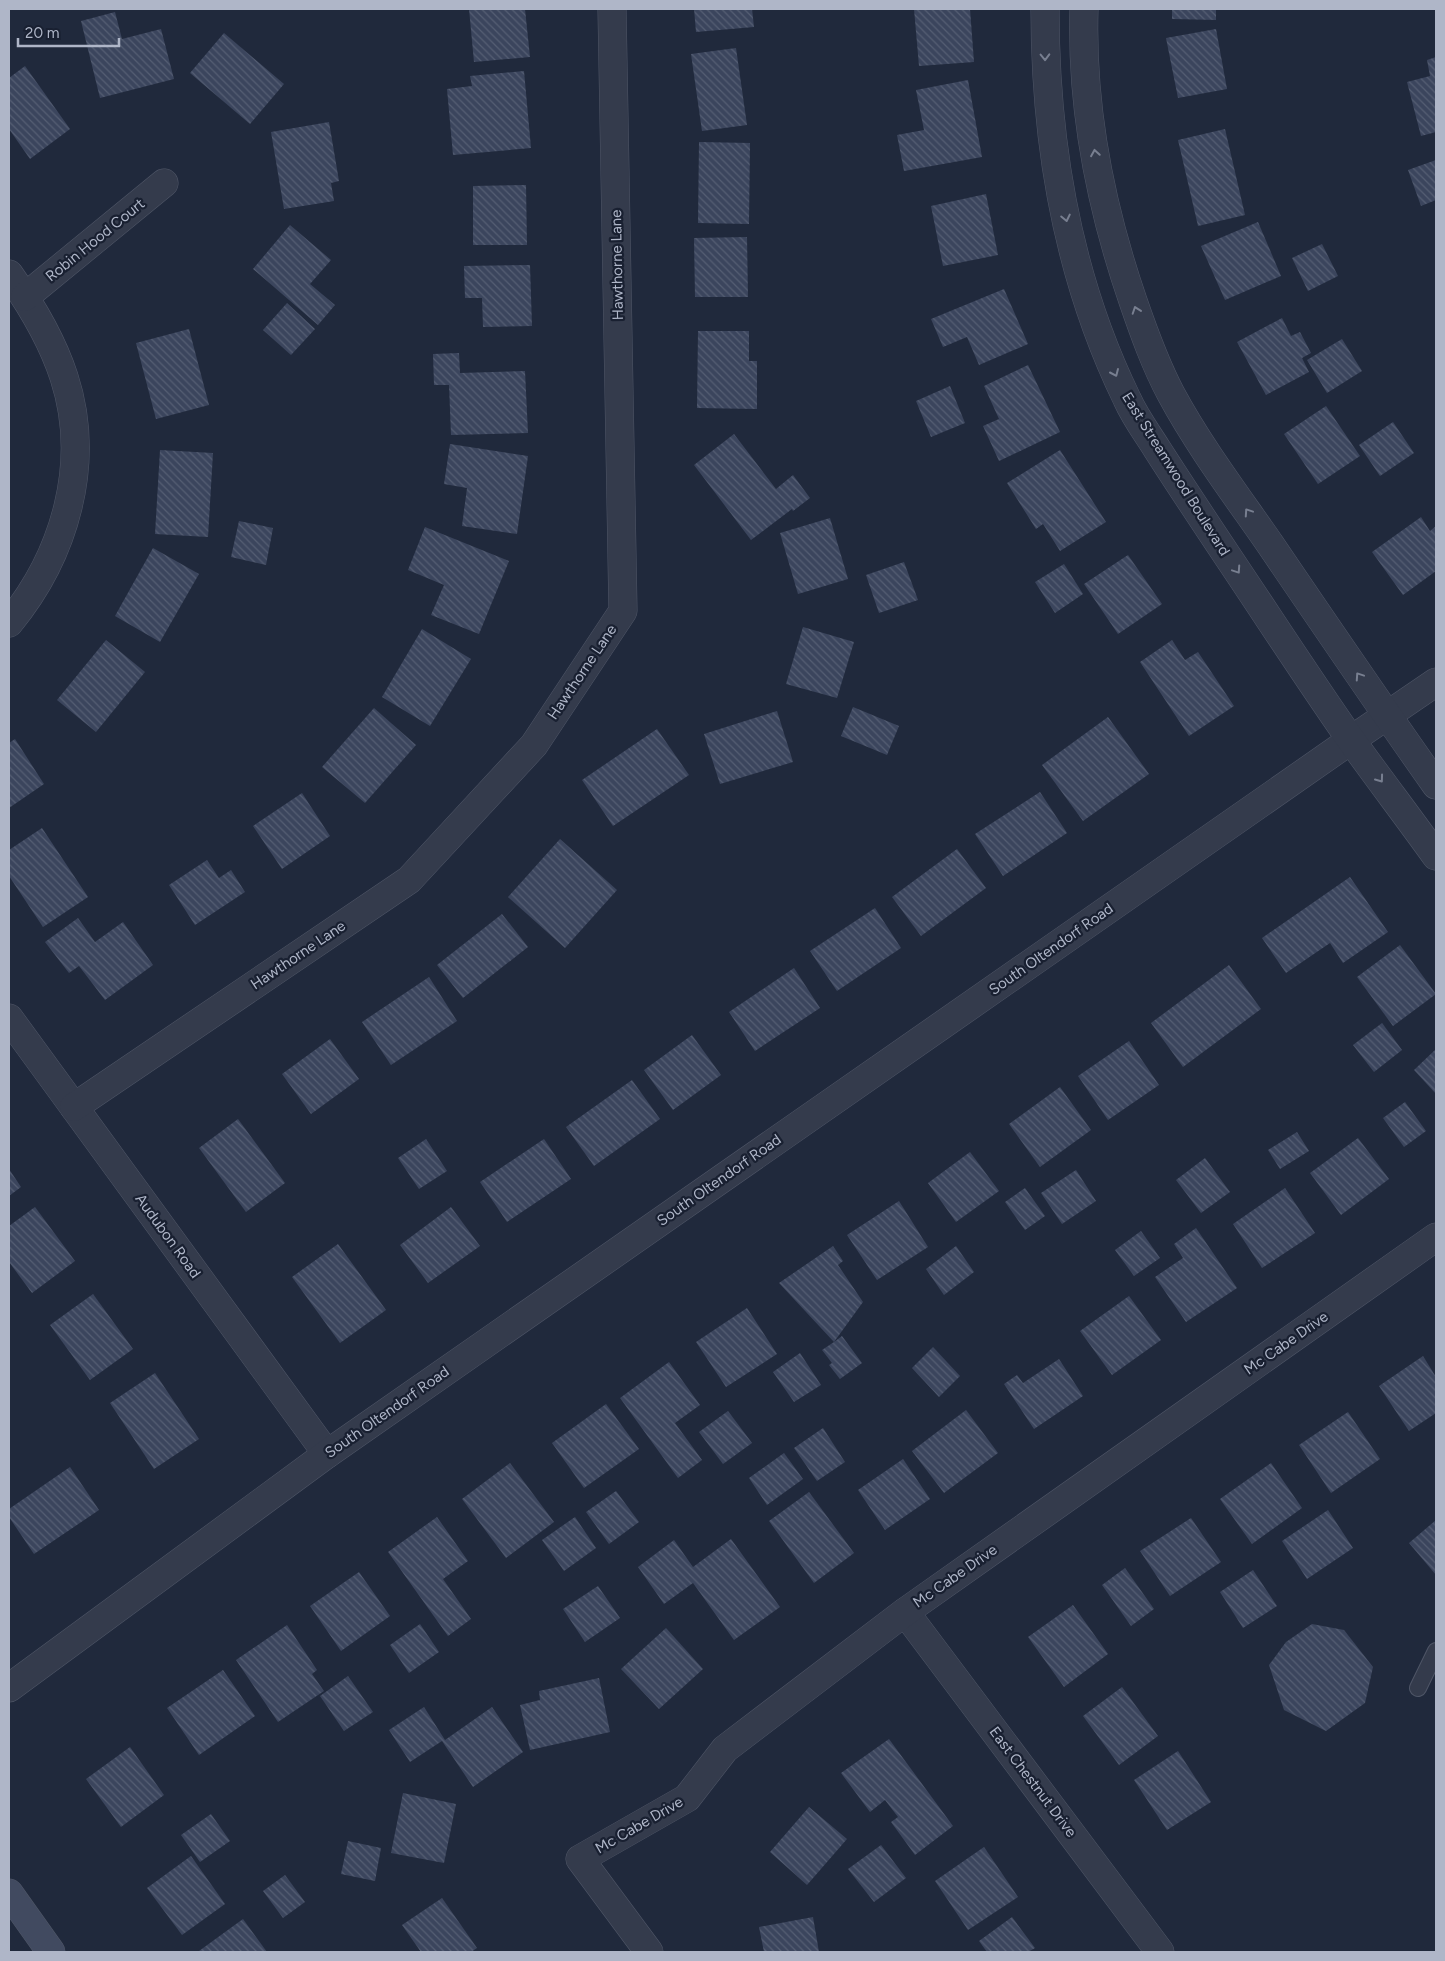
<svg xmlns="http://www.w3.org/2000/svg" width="1445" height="1961" font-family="Figtree,sans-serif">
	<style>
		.building { fill: url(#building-back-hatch) }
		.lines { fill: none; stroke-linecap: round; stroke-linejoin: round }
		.service-casing { stroke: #4f5667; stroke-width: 18 }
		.minor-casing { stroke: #4f5667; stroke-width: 29 }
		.tertiary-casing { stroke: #4f5667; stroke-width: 29 }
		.secondary-casing { stroke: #4f5667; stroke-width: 29 }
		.service { stroke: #343b4c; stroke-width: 16 }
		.minor { stroke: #343b4c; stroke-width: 28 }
		.tertiary { stroke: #343b4c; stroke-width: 28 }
		.secondary { stroke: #414a60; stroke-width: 28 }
		.oneway { stroke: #787f90 }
		.labels { text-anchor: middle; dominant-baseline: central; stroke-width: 4.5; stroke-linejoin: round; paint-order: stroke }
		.street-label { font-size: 15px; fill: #afb6c8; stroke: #192031 }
	</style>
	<defs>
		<pattern id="building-back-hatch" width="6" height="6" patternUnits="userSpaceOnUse" patternTransform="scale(1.25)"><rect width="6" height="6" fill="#3b455d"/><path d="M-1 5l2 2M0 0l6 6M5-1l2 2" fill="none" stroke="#555e73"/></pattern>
	</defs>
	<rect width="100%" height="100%" fill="#20293c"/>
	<!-- building -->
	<g class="building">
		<polygon points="469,9 525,9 530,57 474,62"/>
		<polygon points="694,9 752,9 754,27 696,32"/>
		<polygon points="914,9 970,9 974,62 919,66"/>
		<polygon points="1172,9 1216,9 1216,20 1172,19"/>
		<polygon points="115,12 122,39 161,29 174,79 100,98 81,21"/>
		<polygon points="1216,29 1227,89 1178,98 1166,38"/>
		<polygon points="224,33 284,84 250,124 190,73"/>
		<polygon points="736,48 747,125 702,131 691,54"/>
		<polygon points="1436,57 1436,132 1421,136 1407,82 1430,76 1427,60"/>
		<polygon points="25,66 70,129 30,159 9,129 9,78"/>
		<polygon points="524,71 531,148 453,155 447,89 472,86 470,76"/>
		<polygon points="968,80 982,157 904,171 897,135 924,130 916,90"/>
		<polygon points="329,122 339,181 331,183 334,201 284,209 271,132"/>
		<polygon points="1225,129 1245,215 1198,226 1178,140"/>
		<polygon points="699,142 750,143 749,224 698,223"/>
		<polygon points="1436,160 1436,200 1421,206 1408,170"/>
		<polygon points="526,185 527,245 473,245 473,186"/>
		<polygon points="986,194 998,255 943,266 931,206"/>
		<polygon points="1258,222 1281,276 1225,300 1201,246"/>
		<polygon points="290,225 331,260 310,284 335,305 318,325 253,269"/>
		<polygon points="747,237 748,297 695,297 694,238"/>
		<polygon points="1322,244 1338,276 1308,291 1292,258"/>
		<polygon points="530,265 532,326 483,327 482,298 465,298 464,266"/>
		<polygon points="1004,289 1028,344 979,365 967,337 943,347 931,319"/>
		<polygon points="287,303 315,329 291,355 263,330"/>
		<polygon points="1282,318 1291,336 1300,332 1311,353 1302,358 1309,372 1266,395 1237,342"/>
		<polygon points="189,329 209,405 156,419 136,343"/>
		<polygon points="698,331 749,331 749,361 757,361 757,409 697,408"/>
		<polygon points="1342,339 1362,371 1327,393 1307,360"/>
		<polygon points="459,353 460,373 525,371 528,433 451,435 449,385 434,385 433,354"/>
		<polygon points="1028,365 1060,432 999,461 983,426 999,419 984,386"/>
		<polygon points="950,386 965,423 931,437 916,401"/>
		<polygon points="1326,406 1360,456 1318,484 1284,434"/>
		<polygon points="1393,422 1414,453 1380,476 1359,445"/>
		<polygon points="734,434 776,489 793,475 810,498 793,511 792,509 751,540 694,465"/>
		<polygon points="450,444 528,456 517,534 462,526 467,488 444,484"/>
		<polygon points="160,450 213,453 208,537 155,534"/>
		<polygon points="1060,450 1106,522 1060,551 1043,524 1036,529 1007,483"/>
		<polygon points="1421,517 1430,531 1436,526 1436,571 1403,595 1372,552"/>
		<polygon points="830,518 848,579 798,594 780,533"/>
		<polygon points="239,521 273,528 266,565 231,557"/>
		<polygon points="425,527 509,561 479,634 431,615 444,585 408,570"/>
		<polygon points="153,548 199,574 160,642 115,616"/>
		<polygon points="1128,555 1162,604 1118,634 1084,584"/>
		<polygon points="904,562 918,600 879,613 866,575"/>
		<polygon points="1064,564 1083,594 1055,613 1035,582"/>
		<polygon points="803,627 854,642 837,698 786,684"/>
		<polygon points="422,629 471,659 430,726 382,697"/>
		<polygon points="106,640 145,672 96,732 57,700"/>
		<polygon points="1172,640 1185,660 1198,652 1234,706 1189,736 1140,662"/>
		<polygon points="853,707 899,726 887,755 841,736"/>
		<polygon points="374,708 416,745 365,803 322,767"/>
		<polygon points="777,711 793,762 720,784 704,734"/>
		<polygon points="1108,717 1149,774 1083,821 1042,765"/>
		<polygon points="657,729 689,775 613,826 582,780"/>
		<polygon points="15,739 44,784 9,808 9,743"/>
		<polygon points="1040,792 1067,833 1003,876 975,834"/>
		<polygon points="302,793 330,836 282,869 253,826"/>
		<polygon points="42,828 88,897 43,927 9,876 9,850"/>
		<polygon points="560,839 617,890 565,948 508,897"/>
		<polygon points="957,849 986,888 921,936 892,897"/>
		<polygon points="207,860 219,878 231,870 245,892 195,925 169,885"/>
		<polygon points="1350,877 1388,932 1343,963 1330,943 1286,973 1262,938"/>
		<polygon points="875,908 901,948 837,991 810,951"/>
		<polygon points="502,914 528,947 463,998 437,965"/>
		<polygon points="78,918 95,942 123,922 153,965 105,1000 79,966 69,973 45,942"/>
		<polygon points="1400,945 1436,994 1393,1026 1357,977"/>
		<polygon points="1229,965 1261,1009 1183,1067 1151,1023"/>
		<polygon points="794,968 820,1008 755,1051 729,1012"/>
		<polygon points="429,977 457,1021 391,1065 362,1022"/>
		<polygon points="1382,1023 1402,1050 1374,1072 1353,1045"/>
		<polygon points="692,1035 721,1075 673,1110 644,1070"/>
		<polygon points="330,1039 359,1079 311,1114 282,1074"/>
		<polygon points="1129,1041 1159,1085 1108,1120 1078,1076"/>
		<polygon points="1436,1049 1436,1094 1414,1070"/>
		<polygon points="632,1080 660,1119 594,1166 566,1127"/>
		<polygon points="1060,1087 1091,1130 1040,1167 1009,1124"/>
		<polygon points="1405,1102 1426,1131 1404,1147 1383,1118"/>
		<polygon points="238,1119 285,1183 246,1212 199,1148"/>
		<polygon points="1297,1132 1309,1151 1280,1169 1268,1150"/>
		<polygon points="1358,1138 1389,1179 1341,1215 1310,1173"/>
		<polygon points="426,1139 447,1171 419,1189 398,1158"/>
		<polygon points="544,1139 571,1179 507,1222 480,1182"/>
		<polygon points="970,1152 999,1191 956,1222 928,1183"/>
		<polygon points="1205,1158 1230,1192 1201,1213 1176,1180"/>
		<polygon points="9,1169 21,1187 9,1196"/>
		<polygon points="1076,1170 1096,1201 1062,1224 1041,1193"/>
		<polygon points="1025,1188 1045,1216 1025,1230 1005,1202"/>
		<polygon points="1285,1188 1315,1233 1262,1268 1233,1224"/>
		<polygon points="899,1201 928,1247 877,1280 847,1235"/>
		<polygon points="35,1207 75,1261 32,1293 9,1262 9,1226"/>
		<polygon points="451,1207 480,1246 428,1283 400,1245"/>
		<polygon points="1196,1228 1237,1288 1186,1322 1155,1277 1183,1258 1174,1244"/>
		<polygon points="1141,1231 1160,1258 1134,1276 1115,1250"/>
		<polygon points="338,1244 386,1310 340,1343 292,1277"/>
		<polygon points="833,1246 843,1261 838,1265 863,1302 834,1342 842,1336 862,1363 840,1379 829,1365 832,1363 822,1350 834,1342 779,1283"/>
		<polygon points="956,1246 974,1272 944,1295 926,1269"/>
		<polygon points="93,1294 133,1349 90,1380 50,1325"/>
		<polygon points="1129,1296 1161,1340 1112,1375 1080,1331"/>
		<polygon points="747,1308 777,1354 726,1387 696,1342"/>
		<polygon points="933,1347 960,1376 939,1397 912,1368"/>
		<polygon points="800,1353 821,1385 794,1402 773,1372"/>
		<polygon points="1423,1356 1436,1377 1436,1413 1409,1431 1379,1386"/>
		<polygon points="1059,1359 1083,1396 1034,1429 1004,1384 1017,1375 1023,1383"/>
		<polygon points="669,1362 700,1405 675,1423 702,1460 678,1478 620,1398"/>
		<polygon points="155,1373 199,1439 154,1469 110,1403"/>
		<polygon points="606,1404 639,1449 584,1488 552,1443"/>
		<polygon points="966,1410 998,1453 944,1493 912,1451"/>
		<polygon points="728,1411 752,1443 723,1464 699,1432"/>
		<polygon points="1348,1412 1380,1459 1331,1493 1299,1445"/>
		<polygon points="823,1428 845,1462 817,1481 794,1448"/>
		<polygon points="784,1453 803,1479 767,1505 749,1478"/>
		<polygon points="903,1459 930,1499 885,1530 858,1490"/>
		<polygon points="510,1463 554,1522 506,1558 462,1499"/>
		<polygon points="1271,1463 1302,1508 1252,1544 1220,1499"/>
		<polygon points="70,1467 99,1510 34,1554 9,1517 9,1509"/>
		<polygon points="616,1491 639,1522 609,1544 586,1512"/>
		<polygon points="809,1492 854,1553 814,1583 769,1521"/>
		<polygon points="1328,1510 1353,1548 1307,1579 1282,1541"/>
		<polygon points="437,1517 468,1561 443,1579 471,1619 448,1636 388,1552"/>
		<polygon points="575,1517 596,1548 564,1571 542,1540"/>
		<polygon points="1191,1518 1221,1562 1170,1596 1140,1551"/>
		<polygon points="1436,1520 1436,1575 1409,1543"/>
		<polygon points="731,1539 780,1607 734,1640 693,1583 664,1604 638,1567 674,1540 693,1567"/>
		<polygon points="1125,1568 1154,1609 1131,1626 1102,1585"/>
		<polygon points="1253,1570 1277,1606 1243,1628 1220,1592"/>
		<polygon points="359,1572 390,1616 341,1651 310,1606"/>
		<polygon points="598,1586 620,1618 585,1642 563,1609"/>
		<polygon points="1073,1605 1108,1654 1064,1687 1028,1637"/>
		<polygon points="420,1624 439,1652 409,1673 390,1645"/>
		<polygon points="1312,1624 1344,1630 1373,1667 1365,1703 1326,1731 1284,1710 1269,1665 1286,1642"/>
		<polygon points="287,1625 317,1670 312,1674 324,1691 278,1722 236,1660"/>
		<polygon points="666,1628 703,1669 659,1709 621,1669"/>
		<polygon points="223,1670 255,1716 199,1755 167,1708"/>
		<polygon points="348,1676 373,1712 344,1731 320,1696"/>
		<polygon points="599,1678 610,1732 530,1750 520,1705 540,1700 539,1691"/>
		<polygon points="1122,1687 1158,1736 1119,1765 1083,1716"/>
		<polygon points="424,1707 445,1740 492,1707 523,1752 473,1787 442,1741 410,1762 389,1730"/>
		<polygon points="889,1739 953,1826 915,1855 891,1822 898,1817 885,1800 870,1812 841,1773"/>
		<polygon points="130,1747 164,1795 121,1827 86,1779"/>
		<polygon points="1178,1751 1211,1802 1167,1830 1134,1780"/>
		<polygon points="403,1793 456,1804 444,1863 391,1853"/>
		<polygon points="809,1807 847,1839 807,1885 770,1852"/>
		<polygon points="211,1814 230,1841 200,1862 181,1835"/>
		<polygon points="348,1841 381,1848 375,1881 341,1874"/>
		<polygon points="881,1845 906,1878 874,1902 848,1869"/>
		<polygon points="984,1847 1018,1897 968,1930 935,1881"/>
		<polygon points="191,1856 225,1904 182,1935 147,1888"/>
		<polygon points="285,1875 305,1902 283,1918 263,1891"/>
		<polygon points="442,1898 477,1948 471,1952 421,1952 402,1925"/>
		<polygon points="813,1917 819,1952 764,1952 759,1927"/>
		<polygon points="1012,1917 1035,1948 1028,1952 987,1952 979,1941"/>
		<polygon points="243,1919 267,1952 200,1952 199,1951"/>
	</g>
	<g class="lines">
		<defs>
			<polyline id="service" points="1418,1688 1436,1651"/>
			<g id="minor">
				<path d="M9,274C31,305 52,340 64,377C92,463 65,555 9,623"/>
				<polyline points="25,297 164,183"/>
				<polyline points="9,1018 327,1454"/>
				<polyline points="74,1107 409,880 534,745 623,611 612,9"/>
				<polyline points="905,1612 1160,1952"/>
				<polyline points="9,1688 327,1454 1351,740 1436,682"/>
				<polyline points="649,1952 580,1859 687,1798 725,1749 905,1612 1436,1237"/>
			</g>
			<g id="tertiary">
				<path d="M1045,9C1045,142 1068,278 1127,399C1135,417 1147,433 1157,449C1180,485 1204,521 1228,557C1269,618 1309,680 1351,740C1379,779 1408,817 1436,856"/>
				<path d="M1084,9C1081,107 1101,208 1133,301C1144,333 1155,364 1171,394C1199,446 1236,495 1270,544C1325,625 1380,706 1436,785"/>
			</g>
			<polyline id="secondary" points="9,1893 51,1952"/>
		</defs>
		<!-- service casing -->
		<use href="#service" class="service-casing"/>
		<!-- minor casing -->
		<use href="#minor" class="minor-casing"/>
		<!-- tertiary casing -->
		<use href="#tertiary" class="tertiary-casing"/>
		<!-- secondary casing -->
		<use href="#secondary" class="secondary-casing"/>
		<!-- service -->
		<use href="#service" class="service"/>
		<!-- minor -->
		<use href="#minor" class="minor"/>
		<!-- tertiary -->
		<use href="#tertiary" class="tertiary"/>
		<!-- secondary -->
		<use href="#secondary" class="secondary"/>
	</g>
	<!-- one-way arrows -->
	<defs><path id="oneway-chevron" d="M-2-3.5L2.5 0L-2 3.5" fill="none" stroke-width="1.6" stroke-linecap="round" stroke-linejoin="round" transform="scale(1.25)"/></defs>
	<g class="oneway">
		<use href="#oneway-chevron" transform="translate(1045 57) rotate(89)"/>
		<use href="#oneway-chevron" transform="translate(1095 153) rotate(-99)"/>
		<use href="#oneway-chevron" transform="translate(1066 218) rotate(78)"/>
		<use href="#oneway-chevron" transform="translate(1136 310) rotate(-109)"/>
		<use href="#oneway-chevron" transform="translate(1115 373) rotate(66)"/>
		<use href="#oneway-chevron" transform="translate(1248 512) rotate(-124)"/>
		<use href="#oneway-chevron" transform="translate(1237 570) rotate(56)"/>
		<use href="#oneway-chevron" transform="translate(1359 676) rotate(-124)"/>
		<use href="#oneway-chevron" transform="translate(1380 779) rotate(54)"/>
	</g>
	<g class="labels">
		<!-- street labels -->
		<g class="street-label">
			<text transform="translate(95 240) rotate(-39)">Robin Hood Court</text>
			<text transform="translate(617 265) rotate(-91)">Hawthorne Lane</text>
			<text transform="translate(1176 474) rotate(58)">East Streamwood Boulevard</text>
			<text transform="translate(582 672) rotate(-56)">Hawthorne Lane</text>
			<text transform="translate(1051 949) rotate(-35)">South Oltendorf Road</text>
			<text transform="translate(298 955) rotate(-34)">Hawthorne Lane</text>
			<text transform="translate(719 1180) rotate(-35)">South Oltendorf Road</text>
			<text transform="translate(168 1236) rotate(54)">Audubon Road</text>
			<text transform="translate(1286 1343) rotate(-35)">Mc Cabe Drive</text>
			<text transform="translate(387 1412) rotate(-35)">South Oltendorf Road</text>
			<text transform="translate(955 1576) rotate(-35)">Mc Cabe Drive</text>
			<text transform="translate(1033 1782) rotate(53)">East Chestnut Drive</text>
			<text transform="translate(639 1825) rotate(-30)">Mc Cabe Drive</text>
		</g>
	</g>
	<!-- border -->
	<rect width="1445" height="1961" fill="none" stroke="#afb6c8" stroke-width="20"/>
	<!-- scale -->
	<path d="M18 38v8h101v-8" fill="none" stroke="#afb6c8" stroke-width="2.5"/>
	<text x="25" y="38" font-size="15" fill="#afb6c8" stroke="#192031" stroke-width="4" paint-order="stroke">20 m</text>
</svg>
